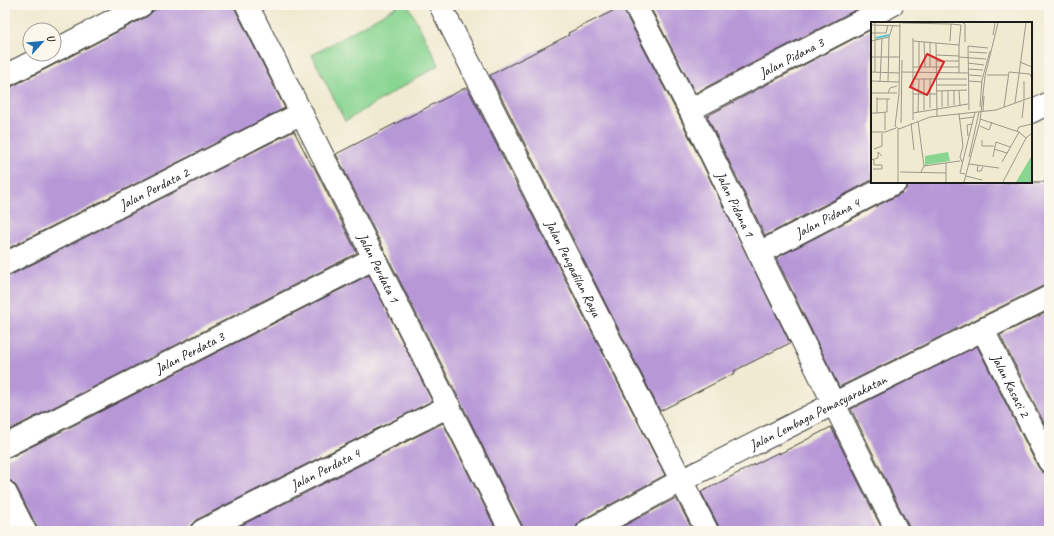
<svg xmlns="http://www.w3.org/2000/svg" width="1054" height="536" font-family="Caveat,sans-serif">
	<style>
		.green { fill: #89d592; stroke: #527857 }
		.building { fill: #b798d7 }
		.lines { fill: none; stroke-linecap: round; stroke-linejoin: round }
		.minor-casing { stroke: #3c3b37; stroke-width: 24 }
		.minor { stroke: #fff; stroke-width: 22 }
		.labels { text-anchor: middle; dominant-baseline: central; stroke-width: 3; stroke-linejoin: round; paint-order: stroke }
		.street-label { font-size: 14px; fill: #1c1c1c; stroke: #fbf7ec }
		.inset-river { fill: none; stroke: #58c6ce; stroke-width: 2 }
		.inset-road { fill: none; stroke: #9b9889; stroke-width: 1 }
		.view { fill: #d62828; fill-opacity: 0.15; stroke: #d62828; stroke-width: 2 }
		.inset-edge { fill: none; stroke: #1c1c1c; stroke-width: 2 }
	</style>
	<rect width="100%" height="100%" fill="#fbf7ec"/>
	<filter id="ink" filterUnits="userSpaceOnUse"><feTurbulence type="fractalNoise" baseFrequency=".025" numOctaves="2"/><feDisplacementMap in="SourceGraphic" scale="8" xChannelSelector="R" yChannelSelector="G"/><feConvolveMatrix kernelMatrix="1 2 1 2 8 2 1 2 1" color-interpolation-filters="sRGB"/></filter>
	<filter id="wash" filterUnits="userSpaceOnUse"><feTurbulence type="fractalNoise" baseFrequency=".012" numOctaves="4" result="noise"/><feDisplacementMap in="SourceGraphic" scale="16" xChannelSelector="R" yChannelSelector="G"/><feGaussianBlur stdDeviation="0.9" result="paint"/><feColorMatrix in="noise" values="0 0 0 0 0 0 0 0 0 0 0 0 0 0 0 0 0 1.4 0 .05"/><feComposite in="paint" operator="in"/></filter>
	<g filter="url(#wash)">
		<rect width="100%" height="100%" fill="#f0ead1"/>
		<!-- green -->
		<polygon class="green" points="399,5 408,5 439,65 345,121 312,55"/>
		<g id="blocks">
			<!-- building -->
			<g class="building">
				<polygon points="164,5 233,5 285,108 5,250 5,88 11,87 148,16 153,11"/>
				<polygon points="649,5 865,5 695,93"/>
				<polygon points="623,6 624,11 679,116 790,343 734,371 735,373 660,411 490,75 569,35 568,33"/>
				<polygon points="872,29 872,180 765,236 707,116"/>
				<polygon points="467,87 665,475 582,520 577,525 576,531 523,531 522,525 460,401 336,154"/>
				<polygon points="294,131 312,166 313,165 357,253 5,432 5,276 11,275"/>
				<polygon points="908,182 1049,182 1049,285 1043,286 839,387 776,258 902,193 907,188"/>
				<polygon points="369,275 432,401 196,520 191,525 190,531 37,531 36,525 16,486 11,481 5,480 5,458 11,457"/>
				<polygon points="1049,311 1049,433 1000,335"/>
				<polygon points="977,346 1038,467 1042,472 1049,473 1049,531 909,531 908,525 851,409"/>
				<polygon points="443,423 497,531 230,531"/>
				<polygon points="831,427 883,531 719,531 718,525 701,492 779,452 779,454"/>
				<polygon points="676,498 693,531 614,531"/>
			</g>
		</g>
	</g>
	<g filter="url(#ink)">
		<use href="#blocks" fill-opacity="0" stroke="#3c3b37" stroke-width="1"/>
		<g class="lines">
			<defs>
				<g id="minor">
					<path id="s1" d="M247,5L511,531"/>
					<path id="s2" d="M440,5L707,531"/>
					<path id="s3" d="M635,5L690,110L759,253L897,531"/>
					<polyline points="54,51 142,5"/>
					<polyline points="5,76 48,54"/>
					<path id="s4" d="M690,110L892,5"/>
					<polyline points="1031,112 1049,103"/>
					<path id="s5" d="M759,253L896,182"/>
					<path id="s6" d="M5,264L302,113"/>
					<path id="s7" d="M983,330L1049,461"/>
					<path id="s8" d="M5,446L375,258"/>
					<polyline points="5,492 25,531"/>
					<path id="s9" d="M202,531L449,406"/>
					<path id="s10" d="M588,531L673,485L833,404L1049,297"/>
				</g>
			</defs>
			<!-- minor casing -->
			<use href="#minor" class="minor-casing"/>
			<!-- minor -->
			<use href="#minor" class="minor"/>
		</g>
	</g>
	<g class="labels">
		<!-- street labels -->
		<g class="street-label">
			<text stroke="none"><textPath href="#s4" startOffset="114">Jalan Pidana 3</textPath></text>
			<text stroke="none"><textPath href="#s6" startOffset="167">Jalan Perdata 2</textPath></text>
			<text stroke="none"><textPath href="#s3" startOffset="223">Jalan Pidana 1</textPath></text>
			<text stroke="none"><textPath href="#s5" startOffset="77">Jalan Pidana 4</textPath></text>
			<text stroke="none"><textPath href="#s1" startOffset="294">Jalan Perdata 1</textPath></text>
			<text stroke="none"><textPath href="#s2" startOffset="295">Jalan Pengadilan Raya</textPath></text>
			<text stroke="none"><textPath href="#s8" startOffset="207">Jalan Perdata 3</textPath></text>
			<text stroke="none"><textPath href="#s7" startOffset="62">Jalan Kasasi 2</textPath></text>
			<text stroke="none"><textPath href="#s10" startOffset="259">Jalan Lembaga Pemasyarakatan</textPath></text>
			<text stroke="none"><textPath href="#s9" startOffset="138">Jalan Perdata 4</textPath></text>
		</g>
	</g>
	<!-- overview -->
	<g transform="translate(871 22)">
		<rect width="161" height="161" fill="#f0ead1"/>
		<path d="M77,130L79,139L54,143V134ZM161,133V160H145Z" fill="#89d592"/>
		<path class="inset-river" d="M5,16L18,13"/>
		<path class="inset-road" d="M4,1V50M31,1L80,2L79,19M92,1L94,2V20M80,2L90,3L88,23M0,3L29,4M0,11H15L17,3M122,13L124,1M0,19L18,15M42,19L88,23M48,19V45M53,20L54,45M59,21V45M65,21L66,94M88,23V51M98,30L116,31M65,33L88,34M0,35H29M88,35L115,37M65,39H88M149,40L161,45M97,41L113,43M42,45H88M97,47L112,48M0,50L28,51M31,50L97,51M98,53L111,54M116,53H137M42,57H96M59,57V86M0,59L28,60M98,59L111,60M9,60L11,16M17,60L18,15L22,3M65,63H96M65,69L96,68M71,69V85M77,69V84M83,69V83M88,69L89,83M0,71H26M17,71L19,66L26,64M42,72H65M6,77H19M153,78V59M144,81L155,1M109,85L111,58L119,29M133,85L138,50L159,52L161,57M53,88V57M98,88L97,24L117,26M112,89L113,74M47,90L48,57M0,91H6V75M6,91L16,90V77M14,91V108M42,91L97,82M88,92L92,124L89,135L91,140M151,96L153,79M88,97L103,95M109,97L148,110L155,116M42,98V16M47,99L53,144M30,101L31,38M40,101L43,128M109,104L118,108L121,100M27,107V160M28,107L59,95L125,88L161,75M28,107L24,104L28,72L29,1M146,109L148,105L161,102M0,110H14L25,106M97,114L96,103L101,102M111,118V124H123M3,127L11,124V111M123,127L136,131M98,135L108,90M122,135L125,120L139,125M0,138L7,136V130L11,134M131,140L148,110M75,141V160M98,142L128,146M107,144L106,149H110L112,145M2,147H11V143H3V138M29,150L75,151M50,150L53,144L89,139M94,152L89,151L104,90M95,154L111,158M93,160L109,99L114,54L127,1M132,160L155,116L161,111"/>
		<path class="view" d="M56,32L73,40L56,73L39,65Z"/>
		<rect width="161" height="161" class="inset-edge"/>
	</g>
	<!-- margin -->
	<rect width="1054" height="536" fill="none" stroke="#fbf7ec" stroke-width="20"/>
	<!-- north arrow -->
	<g transform="translate(42 42) rotate(63)"><circle r="19" fill="#fbf7ec" stroke="#a29f99"/>
	<path d="M0-3L7 15L0 10L-7 15Z" fill="#1f6fb2"/>
	<text y="-6" font-size="11" font-weight="bold" text-anchor="middle" fill="#1c1c1c">U</text>
	</g>
</svg>
